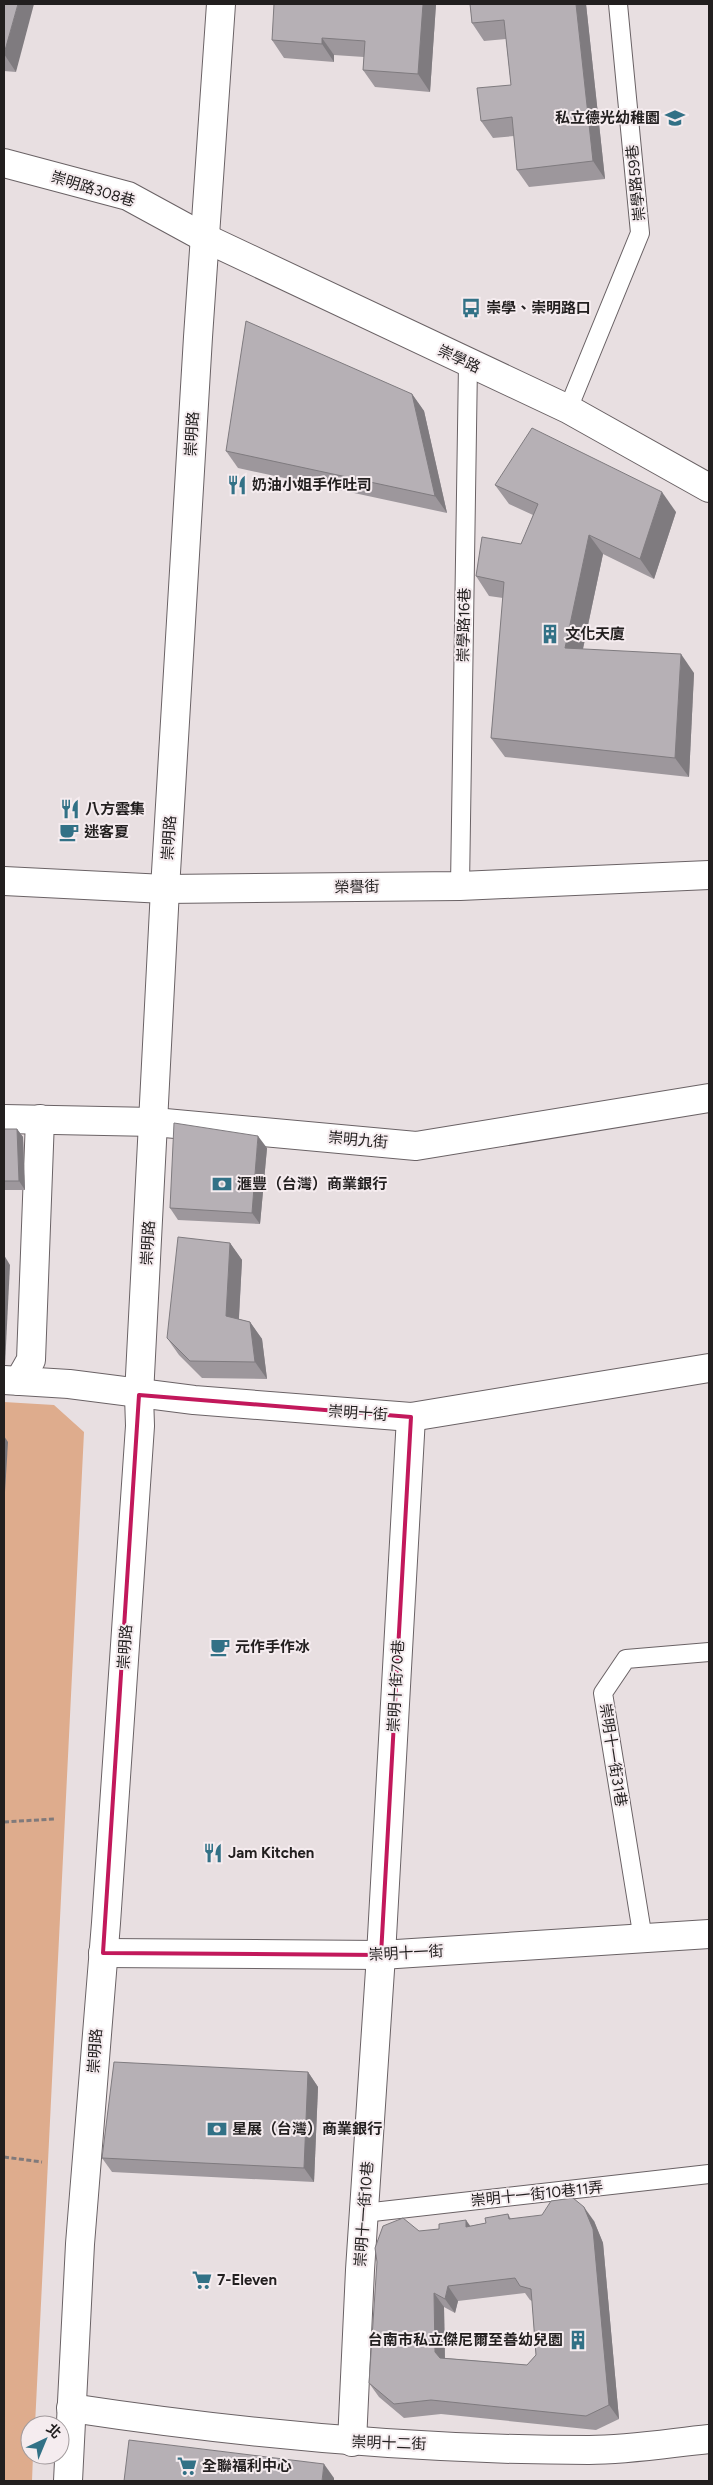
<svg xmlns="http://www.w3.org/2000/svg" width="713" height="2485" font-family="Figtree,'Noto Sans TC',sans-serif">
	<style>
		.green { fill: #deac8d }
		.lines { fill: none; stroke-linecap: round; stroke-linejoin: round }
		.service-casing { stroke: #6a6265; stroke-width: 20 }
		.minor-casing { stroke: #6a6265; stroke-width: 30 }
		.tertiary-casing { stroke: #6a6265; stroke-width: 30 }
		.path { stroke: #807a7b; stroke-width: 3; stroke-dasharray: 5 2.5; stroke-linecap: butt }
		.service { stroke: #fff; stroke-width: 18 }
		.minor { stroke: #fff; stroke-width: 28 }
		.tertiary { stroke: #fff; stroke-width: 28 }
		.wall { fill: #9d979c; fill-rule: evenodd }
		.shaded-wall { fill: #7f7b7f }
		.building { fill: #b6b0b5; stroke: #7f7b7f; fill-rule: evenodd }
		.marked { fill: none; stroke: #c2185b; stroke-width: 4; stroke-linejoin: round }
		.labels { text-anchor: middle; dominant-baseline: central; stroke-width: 4; stroke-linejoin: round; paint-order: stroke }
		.poi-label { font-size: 15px; font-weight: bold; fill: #221f1f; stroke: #f5ecef; text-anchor: start }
		.street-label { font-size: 15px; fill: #221f1f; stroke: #f5ecef }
	</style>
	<rect width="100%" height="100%" fill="#e8dfe1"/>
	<!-- green -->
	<polygon class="green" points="4,1402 54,1405 84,1432 35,2425 30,2425 30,2455 33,2455 32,2481 4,2481"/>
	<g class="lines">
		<defs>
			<g id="service">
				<polyline points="568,409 640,233 618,4"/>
				<polyline points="460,886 468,364"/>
				<polyline points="643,1939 603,1693 626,1659 709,1652"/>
				<polyline points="364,2213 709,2174"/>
			</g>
			<g id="minor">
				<polyline points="4,163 128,196 205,238 568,409 709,488"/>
				<polyline points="4,881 165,889 460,886 709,875"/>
				<polyline points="4,1119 154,1122 416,1146 709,1098"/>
				<polyline points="4,1380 69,1384 194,1400 411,1417 709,1368"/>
				<polyline points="19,1381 31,1360 40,1119"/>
				<polyline points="103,1953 381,1955 709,1934"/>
				<path d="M71,2408C243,2434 414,2450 589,2450C629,2450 670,2443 709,2439"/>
				<polyline points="352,2442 360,2270 381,1955 411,1417"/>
			</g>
			<polyline id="tertiary" points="68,2481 80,2244 106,1923 140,1426 139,1395 165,889 198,337 221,4"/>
		</defs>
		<!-- service casing -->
		<use href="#service" class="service-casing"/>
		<!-- minor casing -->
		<use href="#minor" class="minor-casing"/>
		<!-- tertiary casing -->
		<use href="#tertiary" class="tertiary-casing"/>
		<!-- path -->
		<g class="path">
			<polyline points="4,1822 54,1819"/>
			<polyline points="4,2157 42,2162"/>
		</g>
		<!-- service -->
		<use href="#service" class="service"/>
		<!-- minor -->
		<use href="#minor" class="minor"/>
		<!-- tertiary -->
		<use href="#tertiary" class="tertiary"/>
	</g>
	<!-- wall -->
	<g class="wall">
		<polygon points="4,4 16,72 4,71"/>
		<polygon points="436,4 430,92 375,87 363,70 364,57 334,55 334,62 284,58 272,40"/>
		<polygon points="470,4 586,4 605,179 529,187 517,170 514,136 493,138 481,121 511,85 506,39 484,41 472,23"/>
		<polygon points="412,394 424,411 447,513 238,468 226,451"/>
		<polygon points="495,485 676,512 654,579 603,554 583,649 694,673 689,777 505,757 491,738 503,598 489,596 476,576 521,544 533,515 509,504"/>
		<polygon points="4,1129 17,1129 23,1137 25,1190 4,1190"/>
		<polygon points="267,1148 260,1224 178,1220 170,1208"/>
		<polygon points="230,1243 242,1260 239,1319 250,1322 262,1339 267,1379 202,1378 179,1355 167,1338"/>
		<polygon points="308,2072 318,2087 314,2182 112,2172 102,2158"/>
		<path d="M508,2214L511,2219L594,2221L603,2243L619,2419L596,2430L441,2414L404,2418L379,2397L369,2383L470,2226L486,2223ZM525,2293L530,2300L532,2301L536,2355L527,2365L445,2358L444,2307L455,2313L458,2301Z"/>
	</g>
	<!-- shaded-wall -->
	<g class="shaded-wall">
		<polygon points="18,4 34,4 16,72 4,54"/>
		<polygon points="423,4 436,4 430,92 418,74"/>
		<polygon points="576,4 586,4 605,179 593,161"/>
		<polygon points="322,38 334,55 334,62 322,44"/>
		<polygon points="412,394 424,411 447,513 435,496"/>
		<polygon points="662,492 676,512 654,579 640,559"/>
		<polygon points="589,535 603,554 579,667 565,648"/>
		<polygon points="681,654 694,673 689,777 675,758"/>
		<polygon points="17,1129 23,1137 25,1190 19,1181"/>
		<polygon points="258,1136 267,1148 260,1224 252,1213"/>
		<polygon points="230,1243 242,1260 238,1333 226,1316"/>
		<polygon points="4,1255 10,1265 5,1365 4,1363"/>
		<polygon points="250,1322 262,1339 267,1379 255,1362"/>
		<polygon points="4,1436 8,1442 4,1509"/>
		<polygon points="308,2072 318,2087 314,2182 304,2168"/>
		<polygon points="584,2207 594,2221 603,2243 619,2419 609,2405"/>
		<polygon points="466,2220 476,2234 466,2227"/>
		<polygon points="448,2286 458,2301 455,2313 445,2299"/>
		<polygon points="434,2293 444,2307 445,2366 435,2352"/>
		<polygon points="324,2464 334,2478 334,2481 322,2481"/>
	</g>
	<!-- building -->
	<g class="building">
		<polygon points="4,4 18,4 4,54"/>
		<polygon points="274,4 423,4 418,74 363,70 365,41 322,38 322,44 272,40"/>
		<polygon points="470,4 576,4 593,161 517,170 512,117 481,121 477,88 511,85 504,20 472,23"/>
		<polygon points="246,321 412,394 435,496 226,451"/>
		<polygon points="532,428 662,492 640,559 589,535 565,648 681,654 675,758 491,738 504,582 476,576 482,537 521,544 538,504 495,485"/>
		<polygon points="174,1123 258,1136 252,1213 170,1208"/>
		<polygon points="4,1129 17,1129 19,1181 4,1181"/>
		<polygon points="178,1237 230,1243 226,1316 250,1322 255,1362 190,1361 167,1338"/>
		<polygon points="114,2062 308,2072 304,2168 102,2158"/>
		<path d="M573,2198L584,2207L593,2229L609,2405L586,2416L431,2400L394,2404L369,2383L377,2262L375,2248L383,2226L403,2218L419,2231L439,2229V2224L466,2220V2227L486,2223L485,2218L508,2214L509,2219L542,2215L551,2201ZM515,2278L520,2286L531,2289L536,2355L527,2365L440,2358L435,2352L434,2293L445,2299L448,2286Z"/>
		<polygon points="129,2440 324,2464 322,2481 124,2481"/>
	</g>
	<!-- marked area -->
	<path class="marked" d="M139,1395L411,1417L381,1955L103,1953Z"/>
	<!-- icons -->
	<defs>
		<symbol id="school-bare" viewBox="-9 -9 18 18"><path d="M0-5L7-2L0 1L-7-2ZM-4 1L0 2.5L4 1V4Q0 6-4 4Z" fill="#327186" stroke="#f5ecef" stroke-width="2.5" paint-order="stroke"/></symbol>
		<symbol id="bus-bare" viewBox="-9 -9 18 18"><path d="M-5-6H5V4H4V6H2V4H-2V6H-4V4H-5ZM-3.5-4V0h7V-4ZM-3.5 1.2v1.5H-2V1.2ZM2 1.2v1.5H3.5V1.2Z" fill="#327186" stroke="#f5ecef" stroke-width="2.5" paint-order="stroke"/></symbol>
		<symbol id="restaurant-bare" viewBox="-9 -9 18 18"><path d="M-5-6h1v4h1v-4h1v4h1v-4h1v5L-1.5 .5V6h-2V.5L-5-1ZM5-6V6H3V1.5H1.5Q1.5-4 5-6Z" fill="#327186" stroke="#f5ecef" stroke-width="2.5" paint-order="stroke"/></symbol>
		<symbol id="building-bare" viewBox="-9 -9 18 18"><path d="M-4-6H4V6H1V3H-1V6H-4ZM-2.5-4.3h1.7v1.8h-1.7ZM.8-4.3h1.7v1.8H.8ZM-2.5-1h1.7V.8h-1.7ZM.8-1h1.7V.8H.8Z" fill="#327186" stroke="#f5ecef" stroke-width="2.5" paint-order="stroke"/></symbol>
		<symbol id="cafe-bare" viewBox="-9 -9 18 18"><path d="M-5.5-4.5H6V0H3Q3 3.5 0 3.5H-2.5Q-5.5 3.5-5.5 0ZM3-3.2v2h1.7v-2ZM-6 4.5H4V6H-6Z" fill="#327186" stroke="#f5ecef" stroke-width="2.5" paint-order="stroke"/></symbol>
		<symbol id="bank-bare" viewBox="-9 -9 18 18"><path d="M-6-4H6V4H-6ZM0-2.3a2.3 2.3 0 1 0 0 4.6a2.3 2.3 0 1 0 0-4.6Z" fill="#327186" stroke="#f5ecef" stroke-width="2.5" paint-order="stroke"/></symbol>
		<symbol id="supermarket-bare" viewBox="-9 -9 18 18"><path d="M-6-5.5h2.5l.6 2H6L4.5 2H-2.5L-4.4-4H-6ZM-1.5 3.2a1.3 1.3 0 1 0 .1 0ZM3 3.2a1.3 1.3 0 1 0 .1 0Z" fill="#327186" stroke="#f5ecef" stroke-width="2.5" paint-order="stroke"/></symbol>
	</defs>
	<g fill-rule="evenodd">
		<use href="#school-bare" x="661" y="104" width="28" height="28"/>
		<use href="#bus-bare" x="457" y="294" width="28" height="28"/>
		<use href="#restaurant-bare" x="223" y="471" width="28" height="28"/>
		<use href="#building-bare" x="536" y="620" width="28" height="28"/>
		<use href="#restaurant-bare" x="56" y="795" width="28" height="28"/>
		<use href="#cafe-bare" x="55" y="818" width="28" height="28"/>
		<use href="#bank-bare" x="208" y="1170" width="28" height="28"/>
		<use href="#cafe-bare" x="206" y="1633" width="28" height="28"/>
		<use href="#restaurant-bare" x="199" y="1839" width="28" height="28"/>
		<use href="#bank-bare" x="203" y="2115" width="28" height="28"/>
		<use href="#supermarket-bare" x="188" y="2266" width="28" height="28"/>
		<use href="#building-bare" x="564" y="2326" width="28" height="28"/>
		<use href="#supermarket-bare" x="173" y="2452" width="28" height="28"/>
	</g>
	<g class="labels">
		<!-- poi labels -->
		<g class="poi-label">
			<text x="660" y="118" text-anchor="end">私立德光幼稚園</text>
			<text x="486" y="308">崇學、崇明路口</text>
			<text x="252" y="485">奶油小姐手作吐司</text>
			<text x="565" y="634">文化天廈</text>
			<text x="85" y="809">八方雲集</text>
			<text x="84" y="832">迷客夏</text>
			<text x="237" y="1184">滙豐（台灣）商業銀行</text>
			<text x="235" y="1647">元作手作冰</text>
			<text x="228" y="1853">Jam Kitchen</text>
			<text x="232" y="2129">星展（台灣）商業銀行</text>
			<text x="217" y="2280">7-Eleven</text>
			<text x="563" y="2340" text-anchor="end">台南市私立傑尼爾至善幼兒園</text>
			<text x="202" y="2466">全聯福利中心</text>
		</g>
		<!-- street labels -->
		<g class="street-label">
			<text transform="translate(636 183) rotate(-96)">崇學路59巷</text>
			<text transform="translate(93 189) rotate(17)">崇明路308巷</text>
			<text transform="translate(459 359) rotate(25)">崇學路</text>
			<text transform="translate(192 434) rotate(-87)">崇明路</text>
			<text transform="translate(464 625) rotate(-89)">崇學路16巷</text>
			<text transform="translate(169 838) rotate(-86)">崇明路</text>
			<text transform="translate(357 887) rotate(-1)">榮譽街</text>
			<text transform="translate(358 1140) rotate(5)">崇明九街</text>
			<text transform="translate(148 1243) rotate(-87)">崇明路</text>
			<text transform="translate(358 1413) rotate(4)">崇明十街</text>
			<text transform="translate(125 1647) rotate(-86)">崇明路</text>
			<text transform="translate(396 1686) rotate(-87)">崇明十街70巷</text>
			<text transform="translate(613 1755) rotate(81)">崇明十一街31巷</text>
			<text transform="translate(406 1953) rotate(-3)">崇明十一街</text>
			<text transform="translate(95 2051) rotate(-86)">崇明路</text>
			<text transform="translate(537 2194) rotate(-6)">崇明十一街10巷11弄</text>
			<text transform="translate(364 2214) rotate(-86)">崇明十一街10巷</text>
			<text transform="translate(389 2443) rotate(2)">崇明十二街</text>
		</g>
	</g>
	<!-- border -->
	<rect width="713" height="2485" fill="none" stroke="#221f1f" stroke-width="10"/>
	<!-- north arrow -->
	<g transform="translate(45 2440) rotate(44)"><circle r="24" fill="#f5ecef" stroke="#a19a9c"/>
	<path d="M0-4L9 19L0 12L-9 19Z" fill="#327186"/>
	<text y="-8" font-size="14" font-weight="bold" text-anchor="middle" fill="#221f1f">北</text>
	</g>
</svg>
